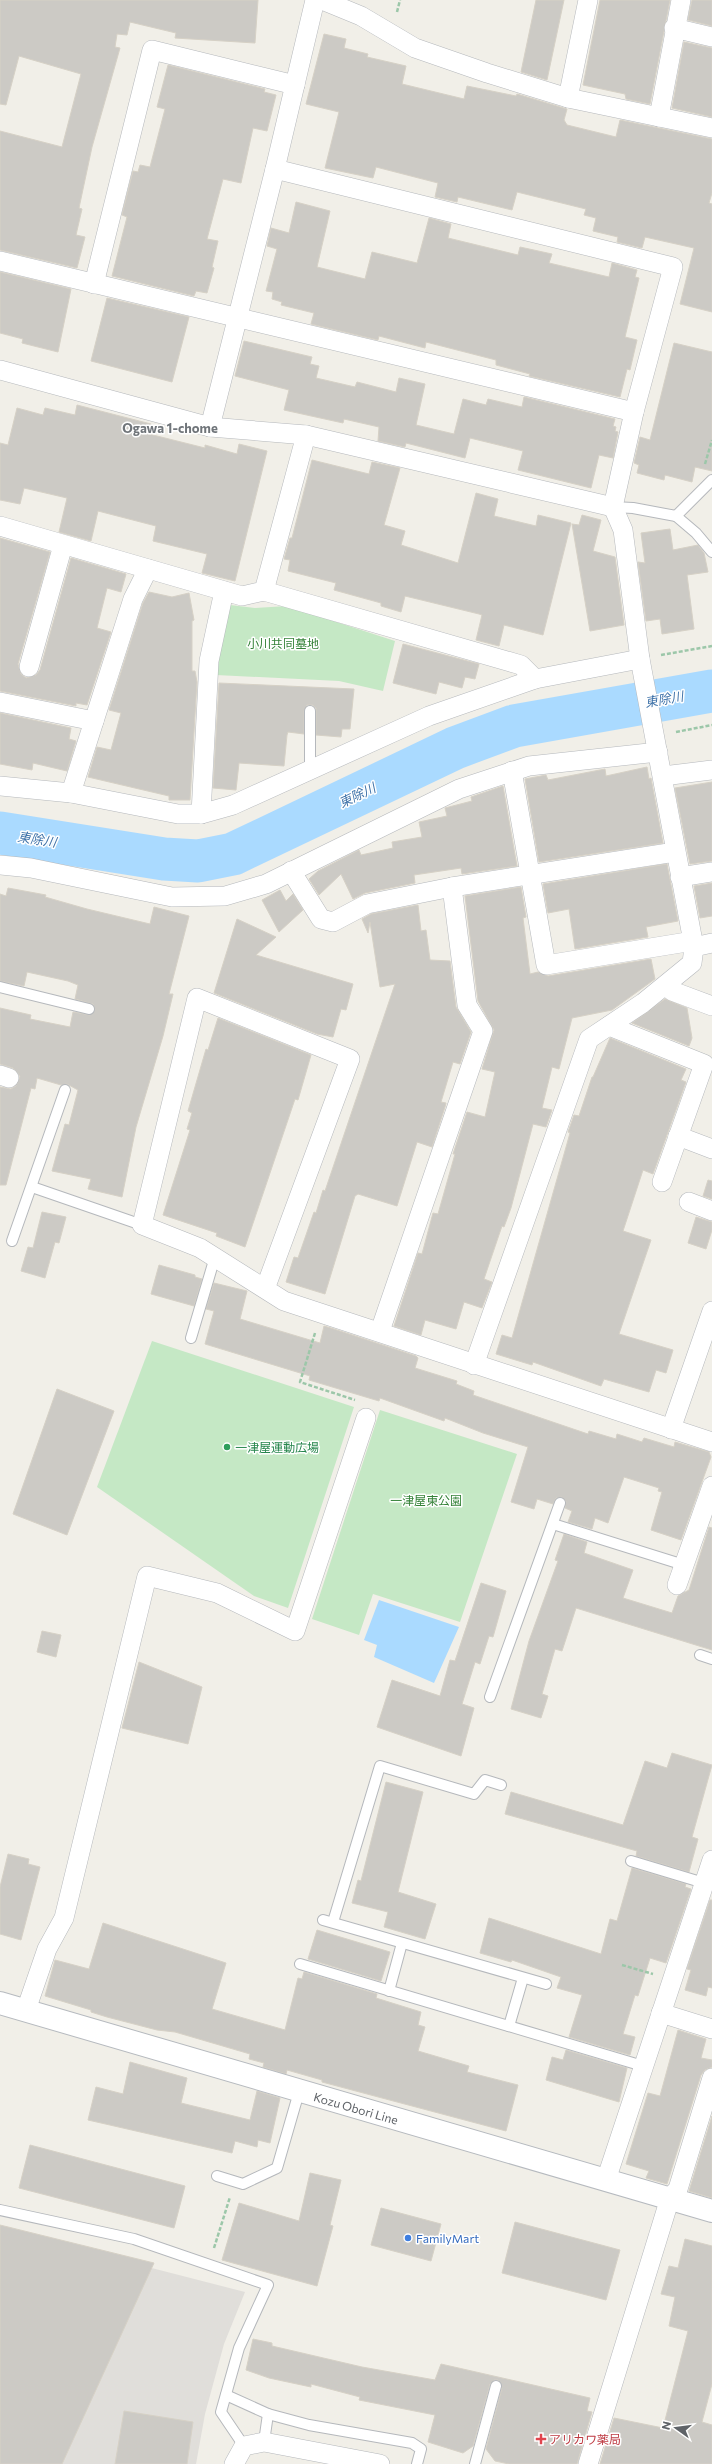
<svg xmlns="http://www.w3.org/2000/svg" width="712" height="2464" font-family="Commissioner,'Noto Sans JP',sans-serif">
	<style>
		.industrial { fill: #e0deda }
		.green { fill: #c5e8c5 }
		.water { fill: #aadaff }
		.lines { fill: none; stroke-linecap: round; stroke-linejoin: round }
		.river { stroke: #aadaff; stroke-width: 43 }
		.building { fill: #cccac5; stroke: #d6d1c6 }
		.service-casing { stroke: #b5b8bc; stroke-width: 12 }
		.minor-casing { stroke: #b5b8bc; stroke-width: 20 }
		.secondary-casing { stroke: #b6babf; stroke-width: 24 }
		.path { stroke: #9cc7a9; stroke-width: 2.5; stroke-dasharray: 4 2; stroke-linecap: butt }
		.service { stroke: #fff; stroke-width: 10 }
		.minor { stroke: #fff; stroke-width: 19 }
		.secondary { stroke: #fff; stroke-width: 22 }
		.leisure-dot { fill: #2e9e5b; stroke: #fff; stroke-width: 1.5 }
		.shop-dot { fill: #3f7fe0; stroke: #fff; stroke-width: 1.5 }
		.health-dot { fill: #e0444e; stroke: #fff; stroke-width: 1.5 }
		.labels { text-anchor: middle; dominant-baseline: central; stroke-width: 3; stroke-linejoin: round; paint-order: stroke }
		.park-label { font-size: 12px; fill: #348238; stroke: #fff }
		.leisure-label { font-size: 12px; fill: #27864d; stroke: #fff; text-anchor: start }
		.street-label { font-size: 12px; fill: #5f6368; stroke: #fff }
		.shop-label { font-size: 12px; fill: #366cbe; stroke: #fff; text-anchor: start }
		.health-label { font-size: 12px; fill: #be3a42; stroke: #fff; text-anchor: start }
		.neighbourhood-label { font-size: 13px; font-weight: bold; fill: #70757a; stroke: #fff }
		.water-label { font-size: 13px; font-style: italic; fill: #4174aa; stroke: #fff }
	</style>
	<rect width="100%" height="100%" fill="#f1efe8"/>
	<!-- industrial -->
	<polygon class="industrial" points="0,2229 245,2292 224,2344 205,2414 196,2464 0,2464"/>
	<!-- green -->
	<g class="green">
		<polygon points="230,605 255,608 287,606 395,641 383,691 339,681 216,675 218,648"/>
		<polygon points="152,1341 354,1407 288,1608 254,1596 97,1487"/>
		<polygon points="380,1410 517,1454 460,1622 373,1594 359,1635 312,1619"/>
	</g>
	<!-- water -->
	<polygon class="water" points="379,1600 459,1627 434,1683 374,1657 377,1645 364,1640"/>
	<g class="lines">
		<!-- river -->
		<polyline class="river" points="0,833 164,859 198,861 233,854 455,748 514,726 712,691"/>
	</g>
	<!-- building -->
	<g class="building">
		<polygon points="0,0 258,0 255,43 175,38 176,33 130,22 127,35 117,34 115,47 120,48 92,147 79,208 82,209 76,235 85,237 77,268 0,250 0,131 62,147 81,74 19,56 6,105 0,104"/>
		<polygon points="536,0 564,0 547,80 521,72"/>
		<polygon points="600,0 670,0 650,104 626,99 625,94 583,85"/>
		<polygon points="692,0 712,0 712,26 688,20"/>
		<polygon points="324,34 346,39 344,48 368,54 367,57 406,66 402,84 464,99 467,86 516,96 517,94 567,109 564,120 567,125 616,137 620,120 712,139 712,193 709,203 712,204 712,312 680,304 694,248 645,237 642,248 617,242 618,237 593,231 596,218 584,215 586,209 517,192 512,210 458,197 457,202 435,197 438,183 376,167 373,178 325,168 339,112 306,104"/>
		<polygon points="684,42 712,48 712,117 672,108"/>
		<polygon points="168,65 265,89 264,92 276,95 267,131 253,128 241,183 223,179 207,239 218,241 212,267 214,268 207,293 196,291 194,296 112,276 127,217 122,215 133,171 138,172 140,165 150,167 165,109 157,107"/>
		<polygon points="296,202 330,211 317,267 365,279 372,252 417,263 429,218 451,224 448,238 518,255 520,247 552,254 549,263 609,277 612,263 637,270 635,277 639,278 625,337 637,340 630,370 627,369 620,397 529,376 530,374 496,365 496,360 426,342 425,348 379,336 378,340 311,324 314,313 281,305 282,302 272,299 273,292 266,291 277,249 267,246 271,228 289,233"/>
		<polygon points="0,272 71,289 58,352 22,343 23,339 0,333"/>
		<polygon points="107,298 189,317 172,382 91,361"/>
		<polygon points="244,341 312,357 310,364 319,366 316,378 355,387 357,382 396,392 399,378 425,384 416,425 454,434 463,399 486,405 488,399 522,407 524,397 615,419 613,426 616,427 615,431 618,432 613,458 599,455 591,488 518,470 523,451 470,438 465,458 406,443 405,447 378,441 379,427 344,419 343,423 284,410 289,390 235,376"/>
		<polygon points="674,343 712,352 712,471 695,467 692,482 665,475 664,480 637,473 639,465 634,463 640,437 650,440"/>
		<polygon points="77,405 151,424 149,434 205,448 205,445 237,454 239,444 267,451 235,581 202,573 207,554 153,541 156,526 98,511 91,541 59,532 67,498 24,488 20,504 0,500 0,443 8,445 17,408 43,415 45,408 75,415"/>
		<polygon points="312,460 369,474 372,462 400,468 384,525 405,531 401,545 458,563 476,493 498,499 494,516 536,526 538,515 571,523 543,635 504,625 499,646 476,640 482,615 479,614 405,596 401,612 381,606 381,603 334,590 336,583 288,571 290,560 284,559 290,538 292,538"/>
		<polygon points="582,515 601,520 593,551 615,557 624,625 590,631 572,524 579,525"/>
		<polygon points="670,529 673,550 698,545 704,553 708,572 687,575 694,629 662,634 660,619 646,621 638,562 645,563 641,533"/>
		<polygon points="0,538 50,552 18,664 21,674 26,678 36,675 40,670 71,558 126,574 121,592 107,588 97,628 111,632 87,705 76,703 76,706 0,691"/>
		<polygon points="149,592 172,597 189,593 194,620 192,621 192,671 195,671 197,682 190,800 169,800 169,796 88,777 97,747 111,750 121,713 109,710 143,603"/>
		<polygon points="403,644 479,664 475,679 465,677 462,688 439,682 436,694 393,683"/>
		<polygon points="219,683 354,689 350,729 342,729 341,737 316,735 316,708 313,705 307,705 304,711 304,734 288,732 287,735 284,766 239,763 236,790 213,788"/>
		<polygon points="0,713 71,728 69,739 76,741 67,771 33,763 32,770 0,764"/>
		<polygon points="647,767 649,779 651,778 663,843 539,862 525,779 546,775 548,780 605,769 606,776"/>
		<polygon points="712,782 712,861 690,864 675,788"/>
		<polygon points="503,786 517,866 462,874 461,868 414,875 415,883 365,893 353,899 341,874 319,895 309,879 318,871 359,850 361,855 393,848 392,842 422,837 419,822 447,816 445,808 472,801 471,797"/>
		<polygon points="667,864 678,921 646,927 648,937 575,949 569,909 548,913 543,884"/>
		<polygon points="712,883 712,916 700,918 694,886"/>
		<polygon points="521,887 526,917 523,918 530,974 538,972 548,976 651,959 655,979 612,1010 572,1018 559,1069 552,1067 542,1108 552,1110 546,1127 533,1124 511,1208 504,1227 502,1226 484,1279 492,1282 482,1308 464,1302 456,1329 425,1320 421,1335 394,1326 418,1253 422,1254 433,1213 438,1214 455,1154 453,1154 467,1112 485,1117 495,1072 482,1069 494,1030 478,1001 465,896"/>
		<polygon points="8,888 46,895 45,897 87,909 150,924 154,907 189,916 169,994 173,994 163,1036 136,1127 122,1197 88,1189 91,1179 52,1171 65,1124 69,1125 78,1090 67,1084 61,1085 37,1078 35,1089 31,1088 6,1185 0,1185 0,1087 11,1089 16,1086 20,1076 13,1068 0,1064 0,1008 31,1015 30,1019 70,1027 73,1012 90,1015 95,1010 93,1004 75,999 78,985 68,981 27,972 24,986 0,981 0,894 6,896"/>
		<polygon points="280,890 286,901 293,894 303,910 279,932 262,900"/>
		<polygon points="418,905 421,931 426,930 430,960 450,961 456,1007 471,1032 460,1064 453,1062 441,1102 446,1103 445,1107 432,1147 417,1142 397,1206 358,1194 355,1196 325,1294 286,1282 294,1257 298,1258 314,1212 316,1213 323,1190 325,1191 395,984 380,987 370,922 368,933 362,919 371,914"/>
		<polygon points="237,919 276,937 256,955 353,984 346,1010 341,1009 333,1037 317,1034 214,993"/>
		<polygon points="665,999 687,1008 692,1038 689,1046 632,1023"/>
		<polygon points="218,1018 311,1055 298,1100 295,1099 245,1247 216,1236 217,1233 163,1215 190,1130 187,1129 192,1113 188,1111 206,1049 208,1050"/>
		<polygon points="610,1038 686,1069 681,1080 686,1082 653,1174 643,1170 623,1231 651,1240 619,1334 673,1350 666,1373 656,1370 649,1392 604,1379 601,1386 533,1362 532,1365 496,1354 502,1335 512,1338 570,1133 568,1132 574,1115 579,1116 592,1077 593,1077"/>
		<polygon points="708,1180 712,1181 712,1199 703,1196"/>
		<polygon points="42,1212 66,1217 59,1243 55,1242 45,1278 21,1271 28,1247 33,1248"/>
		<polygon points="696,1217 712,1222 712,1230 706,1249 688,1243"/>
		<polygon points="159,1265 195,1275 195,1277 202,1279 194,1306 151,1294"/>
		<polygon points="214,1283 247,1291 240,1319 320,1343 324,1326 331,1328 416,1356 418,1358 415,1368 457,1381 456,1384 474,1391 473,1395 588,1434 589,1431 616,1439 617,1434 642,1442 644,1438 674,1447 675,1442 709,1452 711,1457 681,1540 651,1530 662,1492 658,1491 659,1488 624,1477 608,1523 595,1518 592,1529 568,1522 572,1511 565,1508 566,1501 562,1497 556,1498 553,1504 537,1499 534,1509 511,1502 528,1447 483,1433 445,1418 444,1421 380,1398 379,1401 309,1380 310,1376 205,1344 214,1311 206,1309"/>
		<polygon points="57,1389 114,1411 67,1535 13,1514"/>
		<polygon points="709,1527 712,1528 712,1650 576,1608 562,1651 555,1649 542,1694 548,1696 541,1718 511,1709 529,1641 558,1561 555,1560 564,1534 587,1542 584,1553 633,1570 623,1598 672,1613 678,1596 689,1590"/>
		<polygon points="481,1583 506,1591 493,1637 489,1636 480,1664 475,1662 462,1704 474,1708 461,1756 377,1727 392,1680 440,1696 450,1660 455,1661"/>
		<polygon points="42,1631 61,1635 56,1657 37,1652"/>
		<polygon points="139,1662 202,1687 188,1744 122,1728"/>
		<polygon points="672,1753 712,1765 692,1837 698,1839 689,1872 636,1856 637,1851 505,1814 511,1792 623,1825 645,1761 667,1768"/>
		<polygon points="386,1782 423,1792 398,1892 436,1904 425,1939 384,1927 388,1912 352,1903 358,1880 361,1881"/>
		<polygon points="8,1854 29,1859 28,1864 40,1867 21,1940 0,1934 0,1887"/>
		<polygon points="632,1868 686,1884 685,1887 691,1889 666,1963 650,1958 638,1996 635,1995 623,2034 635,2037 630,2055 569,2037 582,1995 557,1988 561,1977 512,1960 511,1962 480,1953 489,1918 601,1954 610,1919 617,1921"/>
		<polygon points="710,1900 712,1900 712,1988 708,1987 706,1996 685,1990 691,1970 687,1969"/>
		<polygon points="103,1923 226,1963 212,2009 285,2030 298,1978 302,1979 304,1972 377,1994 376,1998 421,2012 418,2025 425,2027 418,2051 469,2066 467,2072 518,2085 506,2131 322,2082 322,2080 287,2070 286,2074 263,2067 264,2063 249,2059 250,2054 175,2032 157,2030 107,2017 91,2012 91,2010 45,1996 55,1960 89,1969"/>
		<polygon points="317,1930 390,1952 381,1981 308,1959"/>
		<polygon points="678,2030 706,2039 701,2058 712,2060 712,2067 705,2070 701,2075 667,2184 646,2178 649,2171 626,2164 648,2093 660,2096"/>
		<polygon points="566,2050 627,2068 619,2102 546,2080 552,2057 563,2060"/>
		<polygon points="130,2062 187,2078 181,2103 250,2120 257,2091 280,2098 270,2143 258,2140 257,2147 235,2141 232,2153 88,2120 96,2087 123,2094"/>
		<polygon points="712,2116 712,2198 689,2191"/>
		<polygon points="30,2145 185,2186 174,2228 19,2188"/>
		<polygon points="310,2173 341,2180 330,2225 333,2226 317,2286 222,2260 239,2203 299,2221"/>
		<polygon points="381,2208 441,2224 431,2261 371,2245"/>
		<polygon points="515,2222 620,2250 606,2300 502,2273"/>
		<polygon points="0,2225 154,2263 62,2464 0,2464"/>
		<polygon points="685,2239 712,2246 712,2384 702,2422 712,2425 712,2464 600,2464 614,2418 663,2428 688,2331 669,2326 675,2297 661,2294 669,2266 678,2268"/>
		<polygon points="253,2339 272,2343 272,2346 362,2367 435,2380 441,2364 590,2398 587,2411 592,2412 577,2464 509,2464 495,2461 486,2449 502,2388 498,2380 494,2380 490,2384 473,2446 463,2453 428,2442 435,2415 359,2400 360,2397 311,2384 311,2387 269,2378 246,2370"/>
		<polygon points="124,2411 193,2422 187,2464 115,2464"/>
	</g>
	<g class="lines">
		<defs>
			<g id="service">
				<polyline points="613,507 633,508 676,516 712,480"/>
				<polyline points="676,516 696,533 712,552"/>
				<polyline points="310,770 310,711"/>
				<polyline points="0,987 89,1009"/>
				<polyline points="32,1187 142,1225"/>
				<polyline points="12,1241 65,1090"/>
				<polyline points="191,1338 215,1257"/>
				<polyline points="553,1524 684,1565"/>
				<polyline points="700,1655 712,1659"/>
				<polyline points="490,1697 560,1503"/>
				<polyline points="631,1861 704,1883"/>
				<polyline points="323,1920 546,1984"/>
				<polyline points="333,1922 380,1766 474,1794 485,1780 501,1785"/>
				<polyline points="300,1964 643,2066"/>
				<polyline points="389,1991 402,1943"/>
				<polyline points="509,2026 523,1978"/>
				<polyline points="217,2176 243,2184 277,2168 299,2092"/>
				<polyline points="0,2210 134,2239 268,2285 239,2348 221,2412 244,2446"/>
				<polyline points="226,2395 268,2414 309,2425 412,2443 421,2449 417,2464"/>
				<polyline points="264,2442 268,2414"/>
				<polyline points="475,2464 496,2386"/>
			</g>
			<g id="minor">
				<polyline points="322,0 361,16 415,48 487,73 568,98 712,128"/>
				<polyline points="674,28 712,37"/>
				<polyline points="568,98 588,0"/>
				<polyline points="659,117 681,0"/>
				<polyline points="275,169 673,267 634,412 613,507 623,530 640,659 694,947 692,963 643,1003 589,1039 474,1365"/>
				<polyline points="0,261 634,412"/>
				<polyline points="94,284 152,50 295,85"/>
				<polyline points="0,370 210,427 306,435 613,507"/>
				<polyline points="210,427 275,169 315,0"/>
				<polyline points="0,526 242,596 264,591 521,665 535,679"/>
				<polyline points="264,591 306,435"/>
				<polyline points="29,667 63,545"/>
				<polyline points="0,702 94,721"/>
				<polyline points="512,771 546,965 693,941"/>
				<polyline points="663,776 712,770"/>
				<polyline points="0,786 71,793 178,814 201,814 233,805 429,716 535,679 640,659"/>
				<polyline points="71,793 133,599 148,569"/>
				<polyline points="201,814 209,661 224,591"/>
				<polyline points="0,865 31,868 172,897 225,896 266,884 459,789 529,766 658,752"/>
				<polyline points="291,871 321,919 333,922 367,904 452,887 675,852"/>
				<polyline points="680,877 712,872"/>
				<polyline points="694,947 712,943"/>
				<polyline points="672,991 712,1006"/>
				<polyline points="609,1026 704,1064 662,1182"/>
				<polyline points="0,1075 9,1078"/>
				<polyline points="678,1136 712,1149"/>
				<polyline points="689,1202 712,1211"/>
				<polyline points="265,1289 350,1059 197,998 142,1225 200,1248 284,1301 712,1442"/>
				<polyline points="380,1331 483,1031 467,1005 452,887"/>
				<polyline points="671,1429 712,1311"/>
				<polyline points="677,1585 712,1486"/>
				<polyline points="26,2010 47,1949 64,1918 147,1576 217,1593 295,1631 366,1418"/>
				<polyline points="661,2013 712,2029"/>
				<polyline points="606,2180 712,1860"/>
				<polyline points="234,2464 244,2446 264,2442 380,2464"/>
				<polyline points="588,2464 670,2198 678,2189 712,2078"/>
			</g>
			<polyline id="secondary" points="0,2003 712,2211"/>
		</defs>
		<!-- service casing -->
		<use href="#service" class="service-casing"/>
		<!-- minor casing -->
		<use href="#minor" class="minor-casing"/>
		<!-- secondary casing -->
		<use href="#secondary" class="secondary-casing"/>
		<!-- path -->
		<g class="path">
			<polyline points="397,12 400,0"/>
			<polyline points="705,464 712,440"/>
			<polyline points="661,655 712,646"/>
			<polyline points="676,732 712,725"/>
			<polyline points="315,1333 300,1382 355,1400"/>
			<polyline points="622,1965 653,1974"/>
			<polyline points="214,2248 230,2197"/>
		</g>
		<!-- service -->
		<use href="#service" class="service"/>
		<!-- minor -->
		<use href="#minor" class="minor"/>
		<!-- secondary -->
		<use href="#secondary" class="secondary"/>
	</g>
	<!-- markers -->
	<circle class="leisure-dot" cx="227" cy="1447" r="4"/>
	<circle class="shop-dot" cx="408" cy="2238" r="4"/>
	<path class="health-dot" d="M539 2433h4v4h4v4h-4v4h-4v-4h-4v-4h4z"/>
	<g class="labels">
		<!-- park labels -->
		<g class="park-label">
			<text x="283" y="643">小川共同墓地</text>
			<text x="426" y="1500">一津屋東公園</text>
		</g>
		<!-- leisure labels -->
		<g class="leisure-label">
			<text x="235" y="1447">一津屋運動広場</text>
		</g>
		<!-- street labels -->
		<g class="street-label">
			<text transform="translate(356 2108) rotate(16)">Kozu Obori Line</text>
		</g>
		<!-- shop labels -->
		<g class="shop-label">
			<text x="416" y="2238">FamilyMart</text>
		</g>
		<!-- health labels -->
		<g class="health-label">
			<text x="549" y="2439">アリカワ薬局</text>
		</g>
		<!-- neighbourhood labels -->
		<g class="neighbourhood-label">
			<text x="170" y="428">Ogawa 1-chome</text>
		</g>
		<!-- water labels -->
		<g class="water-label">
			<text transform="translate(664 699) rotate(-10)">東除川</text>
			<text transform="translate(357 795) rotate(-26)">東除川</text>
			<text transform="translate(37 839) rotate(9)">東除川</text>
		</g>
	</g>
	<!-- north arrow -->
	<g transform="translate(676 2428) rotate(284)" stroke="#ffffff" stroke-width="3" paint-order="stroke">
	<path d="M0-3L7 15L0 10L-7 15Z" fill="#5f6368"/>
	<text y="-6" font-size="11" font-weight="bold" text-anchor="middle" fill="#5f6368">N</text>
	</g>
</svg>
